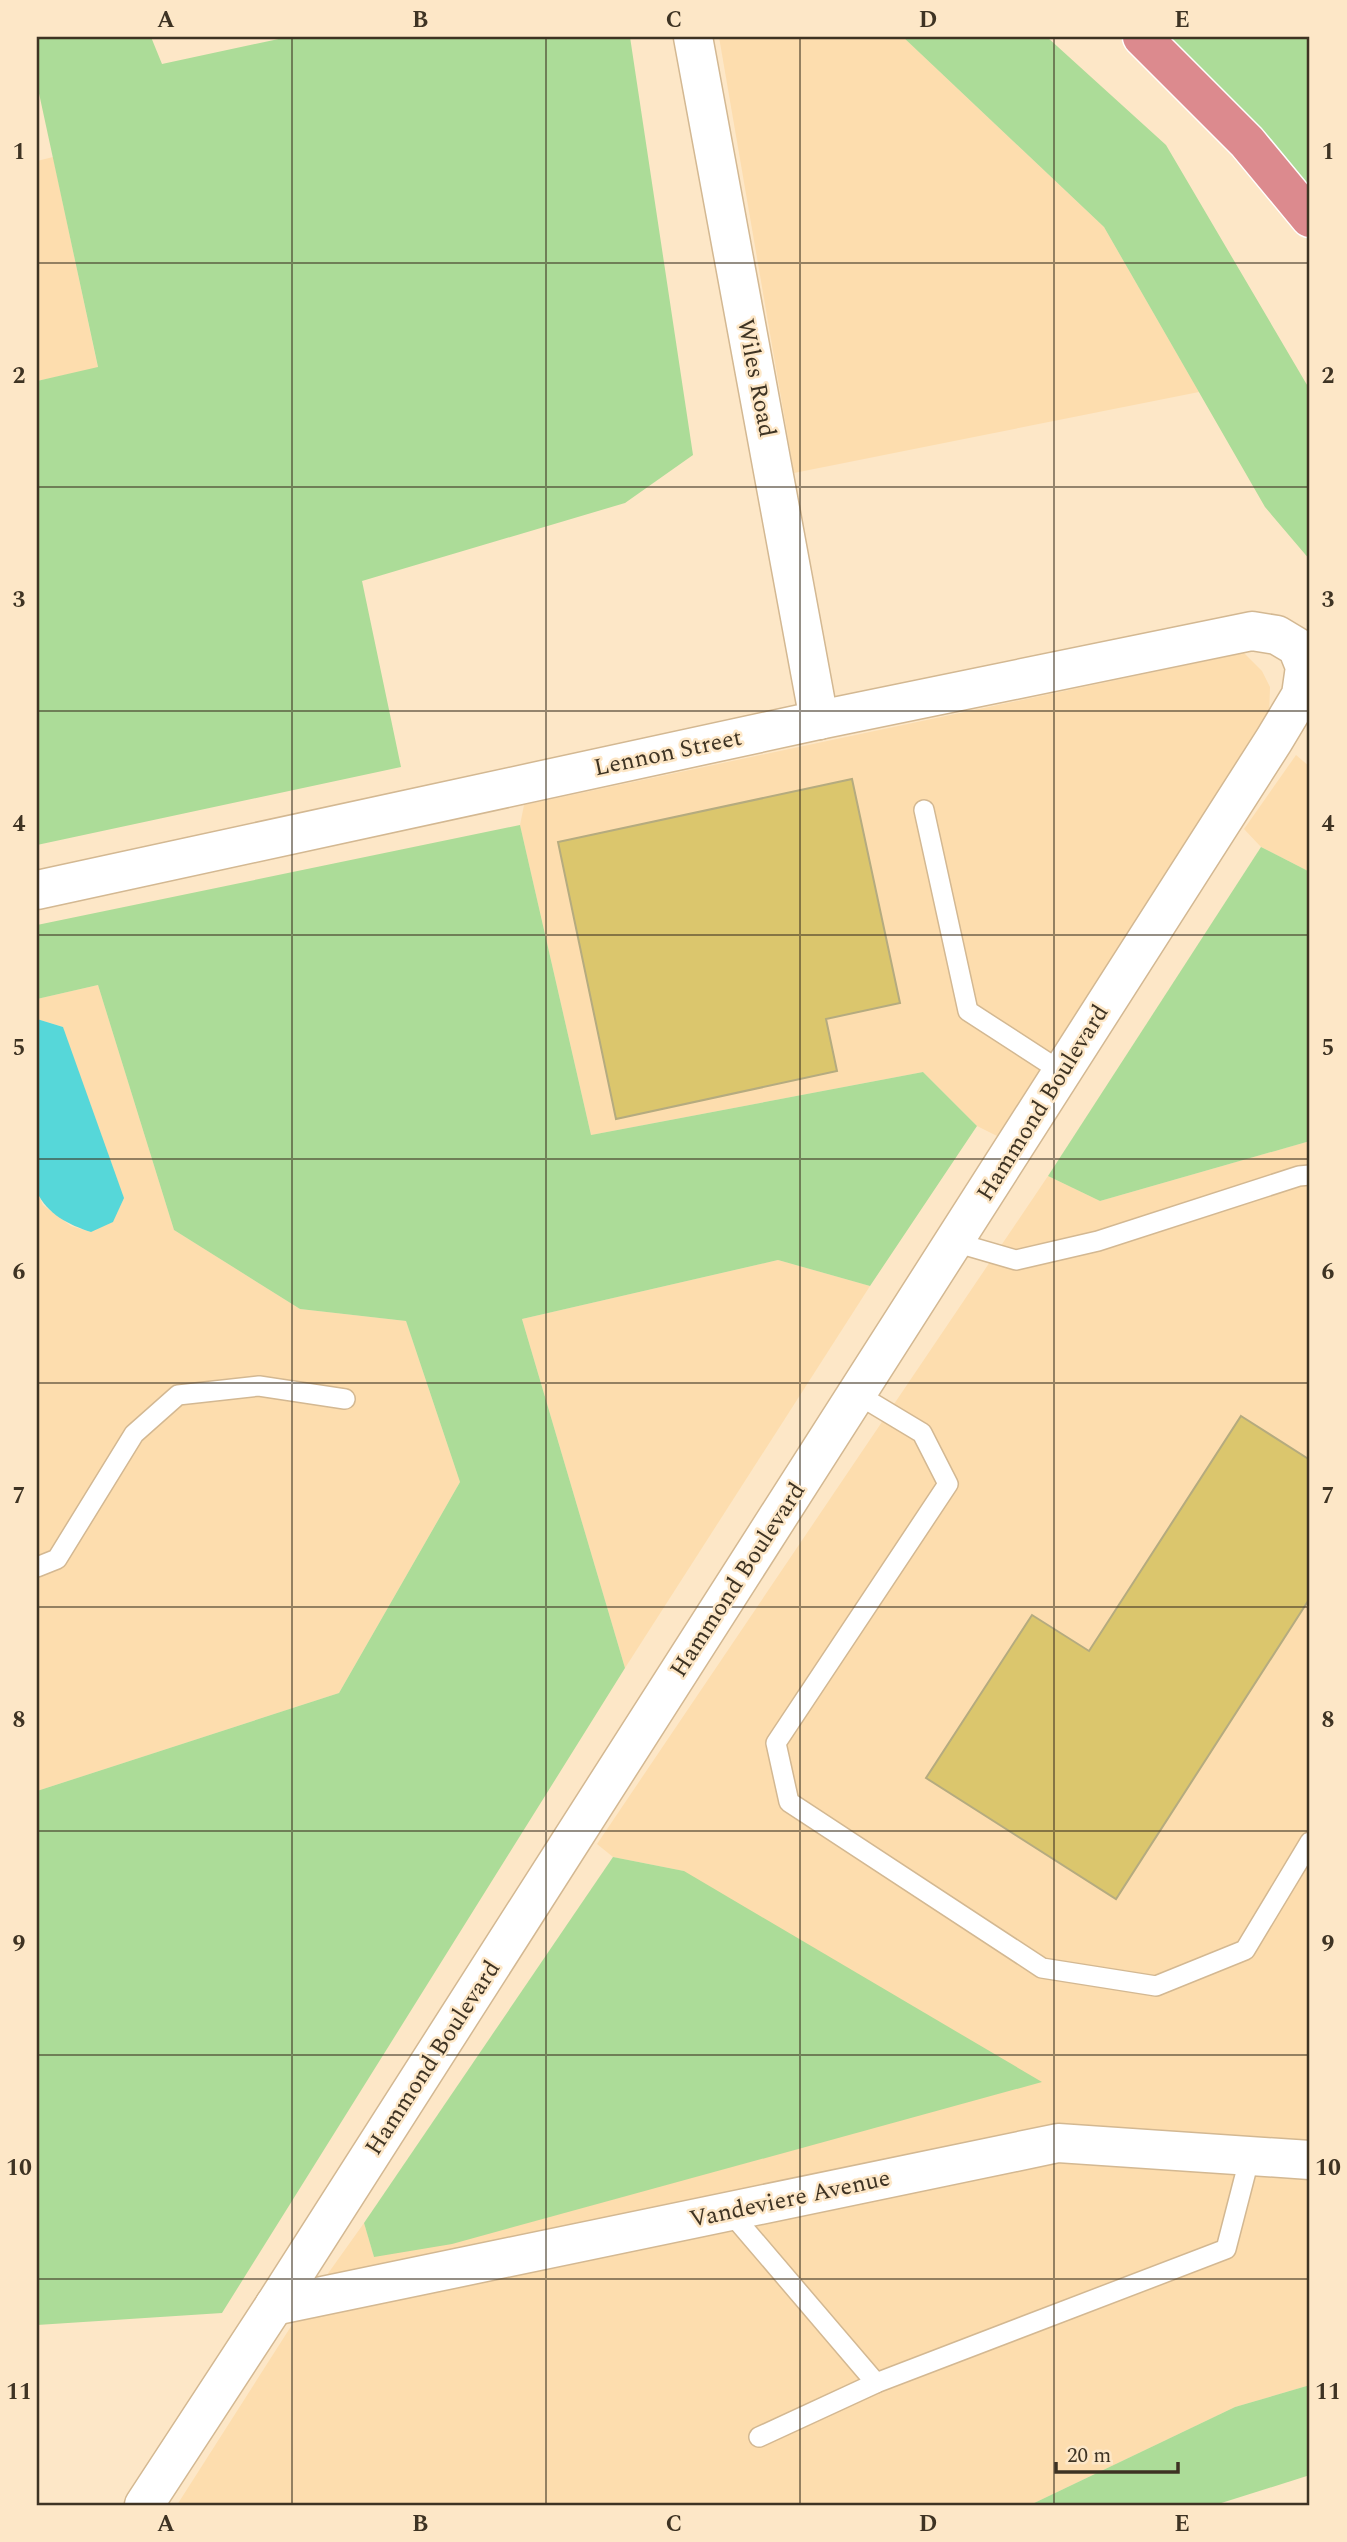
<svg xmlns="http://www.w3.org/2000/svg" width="1347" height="2542" font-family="Spectral,serif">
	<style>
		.built { fill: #fdddae }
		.green { fill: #acdc98 }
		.water { fill: #56d7d9 }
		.building { fill: #dbc66d; stroke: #b5ab7f; stroke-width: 2 }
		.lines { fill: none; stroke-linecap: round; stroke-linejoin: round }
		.lane-casing { stroke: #d3b892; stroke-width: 22 }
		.street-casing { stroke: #d3b892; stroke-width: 41 }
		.highway-casing { stroke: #fff; stroke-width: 41 }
		.lane { stroke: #fff; stroke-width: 19 }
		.street { stroke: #fff; stroke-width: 38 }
		.highway { stroke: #dc8a8e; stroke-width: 38 }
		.grid { fill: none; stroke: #3e3323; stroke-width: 2; stroke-opacity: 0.55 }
		.labels { text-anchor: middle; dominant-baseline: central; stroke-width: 5; stroke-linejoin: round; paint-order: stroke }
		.street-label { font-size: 24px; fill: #3e3323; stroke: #fde7c7 }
		.neatline { fill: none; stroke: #3e3323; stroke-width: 2.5 }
		.grid-label { font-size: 23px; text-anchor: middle; font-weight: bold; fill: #3e3323 }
	</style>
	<rect width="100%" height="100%" fill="#fde7c7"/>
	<!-- built -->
	<g class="built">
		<polygon points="719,37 903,37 1104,227 1199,392 794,473"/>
		<polygon points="53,157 98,368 37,381 37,161"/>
		<polygon points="1244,653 1262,671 1270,687 1269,719 1001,1138 977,1126 923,1072 591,1135 520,825 524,805"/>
		<polygon points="1296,755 1310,767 1310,872 1261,847 1244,829"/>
		<polygon points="98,985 174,1230 300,1309 406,1321 460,1482 339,1693 37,1791 37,1192 43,1205 71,1226 91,1232 63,1027 37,1019 37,999"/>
		<polygon points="1310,1141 1310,2385 1235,2407 1030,2505 177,2505 297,2317 364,2223 374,2257 684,1871 613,1857 597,1844 1048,1176 1100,1201"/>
		<polygon points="778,1260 870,1286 625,1668 522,1319"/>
	</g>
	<!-- green -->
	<g class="green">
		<polygon points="37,37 151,37 162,64 288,37 630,37 693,455 625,503 362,581 401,767 37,845 37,381 98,367 37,84"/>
		<polygon points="903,37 1047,37 1166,145 1310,390 1310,560 1265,507 1104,227"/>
		<polygon points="1161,37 1310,37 1310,202"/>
		<polygon points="520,825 591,1135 923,1072 977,1126 870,1286 778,1260 522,1319 625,1668 222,2313 37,2325 37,1791 339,1693 460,1482 406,1321 300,1309 174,1230 98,985 37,999 37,925"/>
		<polygon points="1261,847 1310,872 1310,1141 1100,1201 1048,1176"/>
		<polygon points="613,1857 684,1871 1042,2082 452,2244 374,2257 364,2223"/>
		<polygon points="1310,2385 1310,2475 1215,2505 1030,2505 1235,2407"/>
	</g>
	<!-- water -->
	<path class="water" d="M37,1019L63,1027L124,1198L113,1222L91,1232C69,1225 47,1214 37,1192Z"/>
	<!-- building -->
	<g class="building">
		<polygon points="852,779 900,1003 826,1019 837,1071 616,1119 558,842"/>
		<polygon points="1241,1416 1310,1460 1310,1598 1116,1899 926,1778 1032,1615 1089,1651"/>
	</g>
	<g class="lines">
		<defs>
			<g id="lane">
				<polyline points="924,810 968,1011 1062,1072"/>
				<polyline points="954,1242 1016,1260 1098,1241 1299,1176 1310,1175"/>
				<polyline points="857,1394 922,1433 948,1484 776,1743 789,1802 1042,1968 1156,1986 1245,1950 1310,1842"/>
				<polyline points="37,1567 57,1559 134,1434 178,1395 259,1386 345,1399"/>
				<polyline points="730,2212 876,2383 1226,2249 1250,2156"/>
				<polyline points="759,2437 876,2383"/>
			</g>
			<g id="street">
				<polyline points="693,37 819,720"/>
				<polyline points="37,890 819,720 1252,631 1277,635 1297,647 1305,667 1301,695 1274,740 274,2306 144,2505"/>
				<polyline points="274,2306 1058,2143 1310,2160"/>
			</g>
			<polyline id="highway" points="1142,37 1247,142 1310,218"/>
		</defs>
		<!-- lane casing -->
		<use href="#lane" class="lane-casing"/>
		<!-- street casing -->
		<use href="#street" class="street-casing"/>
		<!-- highway casing -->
		<use href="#highway" class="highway-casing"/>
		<!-- lane -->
		<use href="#lane" class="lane"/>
		<!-- street -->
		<use href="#street" class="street"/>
		<!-- highway -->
		<use href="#highway" class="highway"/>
	</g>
	<!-- grid -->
	<path class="grid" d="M292,37V2505M546,37V2505M800,37V2505M1054,37V2505M37,263H1310M37,487H1310M37,711H1310M37,935H1310M37,1159H1310M37,1383H1310M37,1607H1310M37,1831H1310M37,2055H1310M37,2279H1310"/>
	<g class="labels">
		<!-- street labels -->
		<g class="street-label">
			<text transform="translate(756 378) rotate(79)">Wiles Road</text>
			<text transform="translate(668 753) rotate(-12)">Lennon Street</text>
			<text transform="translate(1043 1103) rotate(-58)">Hammond Boulevard</text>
			<text transform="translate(738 1580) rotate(-57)">Hammond Boulevard</text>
			<text transform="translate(433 2058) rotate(-57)">Hammond Boulevard</text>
			<text transform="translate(790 2199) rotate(-12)">Vandeviere Avenue</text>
		</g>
	</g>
	<!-- border -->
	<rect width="1347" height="2542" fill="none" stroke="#fde7c7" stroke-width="77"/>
	<!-- scale -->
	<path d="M1056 2462v10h122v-10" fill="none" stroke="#3e3323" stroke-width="3.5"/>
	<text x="1067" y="2462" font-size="21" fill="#3e3323" stroke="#fde7c7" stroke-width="5" paint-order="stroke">20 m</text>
	<rect x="38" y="38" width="1270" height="2466" class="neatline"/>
	<g class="grid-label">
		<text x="166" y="27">A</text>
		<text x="420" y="27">B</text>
		<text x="674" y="27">C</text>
		<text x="928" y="27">D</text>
		<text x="1182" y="27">E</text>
		<text x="19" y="159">1</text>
		<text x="1328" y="159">1</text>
		<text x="19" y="383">2</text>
		<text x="1328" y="383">2</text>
		<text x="19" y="607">3</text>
		<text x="1328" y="607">3</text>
		<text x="19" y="831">4</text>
		<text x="1328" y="831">4</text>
		<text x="19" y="1055">5</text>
		<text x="1328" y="1055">5</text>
		<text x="19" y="1279">6</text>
		<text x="1328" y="1279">6</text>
		<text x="19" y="1503">7</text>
		<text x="1328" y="1503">7</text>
		<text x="19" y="1727">8</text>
		<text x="1328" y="1727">8</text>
		<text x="19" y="1951">9</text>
		<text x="1328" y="1951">9</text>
		<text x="19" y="2175">10</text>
		<text x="1328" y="2175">10</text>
		<text x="19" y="2399">11</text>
		<text x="1328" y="2399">11</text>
		<text x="166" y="2531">A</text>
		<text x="420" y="2531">B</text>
		<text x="674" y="2531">C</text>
		<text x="928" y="2531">D</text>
		<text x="1182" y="2531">E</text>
	</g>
</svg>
